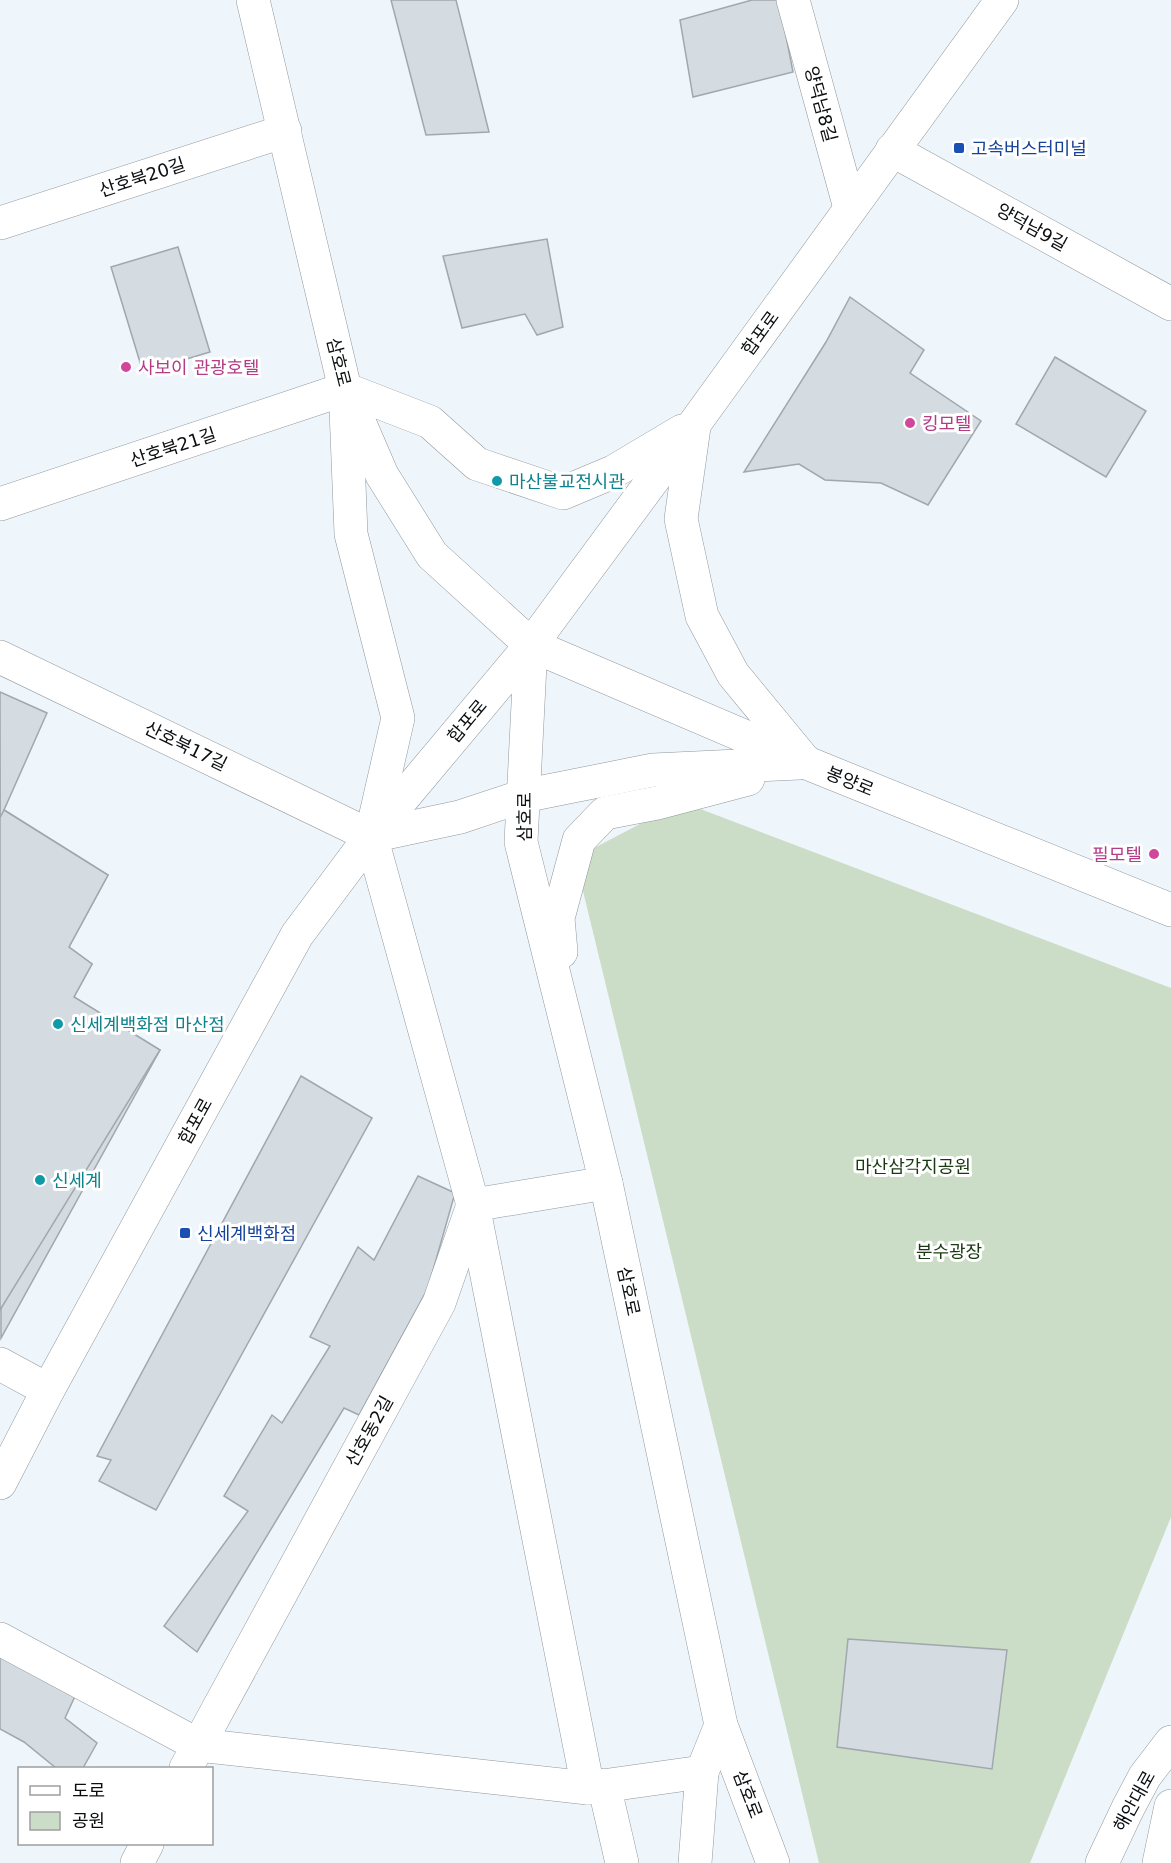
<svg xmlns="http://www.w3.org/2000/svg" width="1171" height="1863" font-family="'DejaVu Sans','Noto Sans KR',sans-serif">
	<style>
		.green { fill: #cbddc7 }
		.building { fill: #d4dbe1; stroke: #a1a8ad; stroke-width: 1.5 }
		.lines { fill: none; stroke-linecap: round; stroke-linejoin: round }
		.minor-casing { stroke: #92989d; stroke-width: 34 }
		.major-casing { stroke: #92989d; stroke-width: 34 }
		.minor { stroke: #fff; stroke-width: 33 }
		.major { stroke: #fff; stroke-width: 33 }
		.transit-dot { fill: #1a4fb4; stroke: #fff; stroke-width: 2 }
		.hotel-dot { fill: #d1479c; stroke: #fff; stroke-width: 2 }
		.culture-dot { fill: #0f9aa8; stroke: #fff; stroke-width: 2 }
		.labels { text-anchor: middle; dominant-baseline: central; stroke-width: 6; stroke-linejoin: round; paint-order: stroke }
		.street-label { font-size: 18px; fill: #0b0d0f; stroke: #fff }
		.transit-label { font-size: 18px; fill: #164399; stroke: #fff; text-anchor: start }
		.hotel-label { font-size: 18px; fill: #b23c85; stroke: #fff; text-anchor: start }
		.culture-label { font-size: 18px; fill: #0d838f; stroke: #fff; text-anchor: start }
		.park-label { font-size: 18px; fill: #193a10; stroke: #fff }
	</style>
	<rect width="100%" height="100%" fill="#eef5fb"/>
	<!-- green -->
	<polygon class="green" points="682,802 1171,988 1171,1517 1030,1863 819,1863 575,858"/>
	<!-- building -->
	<g class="building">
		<polygon points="391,0 456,0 489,132 426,135"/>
		<polygon points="752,0 779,0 793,72 693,97 680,20"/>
		<polygon points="547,239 563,327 537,335 525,314 462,328 443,256"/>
		<polygon points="178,247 210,352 143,372 111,267"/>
		<polygon points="850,297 924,350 910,373 981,421 928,505 881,483 825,480 799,464 744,472 826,342"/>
		<polygon points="1055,357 1146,411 1106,477 1016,424"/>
		<polygon points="0,692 47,713 4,810 108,875 69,947 92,964 74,997 160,1050 1,1338"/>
		<polygon points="4,810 108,875 69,947 92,964 74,997 160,1050 0,1310 0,818"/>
		<polygon points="301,1076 372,1118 156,1510 99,1481 111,1460 97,1456"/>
		<polygon points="418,1176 455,1193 428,1288 359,1415 344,1408 197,1652 164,1626 248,1511 224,1496 272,1415 282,1423 330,1346 310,1337 358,1247 374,1260"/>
		<polygon points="848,1639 1007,1650 992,1769 837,1747"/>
		<polygon points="0,1653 76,1694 65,1718 97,1743 83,1768 56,1768 24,1742 0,1729"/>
	</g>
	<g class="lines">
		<defs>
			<g id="minor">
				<polyline points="793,0 850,208"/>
				<polyline points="892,150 1171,304"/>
				<polyline points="0,223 285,131"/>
				<polyline points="0,504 345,389"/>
				<polyline points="0,657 371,836 473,1205 588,1788"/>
				<polyline points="0,1364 48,1390"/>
				<polyline points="0,1639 198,1745 588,1788 702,1772"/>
				<polyline points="186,1768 439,1303 473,1205 606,1183"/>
				<polyline points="604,1785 622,1863"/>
				<polyline points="137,1863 147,1844"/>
			</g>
			<g id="major">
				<polyline points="253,0 345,389 382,475 432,555 531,645 807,763 1171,910"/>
				<polyline points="345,389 430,422 477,464 563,493 613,472 682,431"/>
				<polyline points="346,409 351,534 398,718 371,836 460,817 523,796 653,770 799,763"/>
				<polyline points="694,427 681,519 702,616 733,674 803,759"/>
				<polyline points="531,645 521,842 606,1183 721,1725 773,1863"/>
				<polyline points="561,952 558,918 579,840 605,813 657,803 748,779"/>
				<polyline points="0,1483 48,1390 297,935 371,836 531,645 695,423 1002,0"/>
				<polyline points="695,1863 702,1772 721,1725"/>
				<polyline points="1102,1863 1128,1808 1145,1776 1171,1742"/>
				<polyline points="1159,1863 1171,1806"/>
			</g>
		</defs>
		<!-- minor casing -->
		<use href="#minor" class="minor-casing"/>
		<!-- major casing -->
		<use href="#major" class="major-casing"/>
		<!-- minor -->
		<use href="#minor" class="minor"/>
		<!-- major -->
		<use href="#major" class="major"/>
	</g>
	<!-- markers -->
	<g class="transit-dot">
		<rect x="953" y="142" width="12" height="12" rx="3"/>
		<rect x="179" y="1227" width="12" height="12" rx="3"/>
	</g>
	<g class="hotel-dot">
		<circle cx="126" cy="367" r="6"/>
		<circle cx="910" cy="423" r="6"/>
		<circle cx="1154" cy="854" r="6"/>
	</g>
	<g class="culture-dot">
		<circle cx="497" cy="481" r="6"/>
		<circle cx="58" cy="1024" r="6"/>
		<circle cx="40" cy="1180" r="6"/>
	</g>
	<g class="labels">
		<!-- street labels -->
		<g class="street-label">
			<text transform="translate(821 104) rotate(75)">양덕남8길</text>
			<text transform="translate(142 177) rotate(-18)">산호북20길</text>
			<text transform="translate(1032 227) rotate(29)">양덕남9길</text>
			<text transform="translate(760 333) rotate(-54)">합포로</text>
			<text transform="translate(339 362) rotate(76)">삼호로</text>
			<text transform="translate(173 447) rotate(-18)">산호북21길</text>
			<text transform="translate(467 721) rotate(-50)">합포로</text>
			<text transform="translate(186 746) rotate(26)">산호북17길</text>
			<text transform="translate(850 781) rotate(22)">봉양로</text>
			<text transform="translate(524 817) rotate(-90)">삼호로</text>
			<text transform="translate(195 1121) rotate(-61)">합포로</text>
			<text transform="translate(629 1291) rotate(78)">삼호로</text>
			<text transform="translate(369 1431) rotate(-61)">산호동2길</text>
			<text transform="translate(748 1794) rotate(69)">삼호로</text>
			<text transform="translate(1134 1801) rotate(-61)">해안대로</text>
		</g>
		<!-- transit labels -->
		<g class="transit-label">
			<text x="971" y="148">고속버스터미널</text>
			<text x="197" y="1233">신세계백화점</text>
		</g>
		<!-- hotel labels -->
		<g class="hotel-label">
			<text x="138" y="367">사보이 관광호텔</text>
			<text x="922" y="423">킹모텔</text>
			<text x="1142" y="854" text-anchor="end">필모텔</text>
		</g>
		<!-- culture labels -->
		<g class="culture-label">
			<text x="509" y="481">마산불교전시관</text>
			<text x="70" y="1024">신세계백화점 마산점</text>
			<text x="52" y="1180">신세계</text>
		</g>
		<!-- park labels -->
		<g class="park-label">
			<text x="913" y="1166">마산삼각지공원</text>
			<text x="949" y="1251">분수광장</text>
		</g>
	</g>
	<!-- legend -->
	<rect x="18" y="1767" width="195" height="78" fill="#ffffff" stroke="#9d9e9f" stroke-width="1.5"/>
	<rect x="30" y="1786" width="30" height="9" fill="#ffffff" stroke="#9d9e9f" stroke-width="1.5"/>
	<text x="72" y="1797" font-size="18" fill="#0b0d0f">도로</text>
	<rect x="30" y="1812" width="30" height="18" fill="#cbddc7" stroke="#9d9e9f" stroke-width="1.5"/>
	<text x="72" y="1827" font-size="18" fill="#0b0d0f">공원</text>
</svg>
